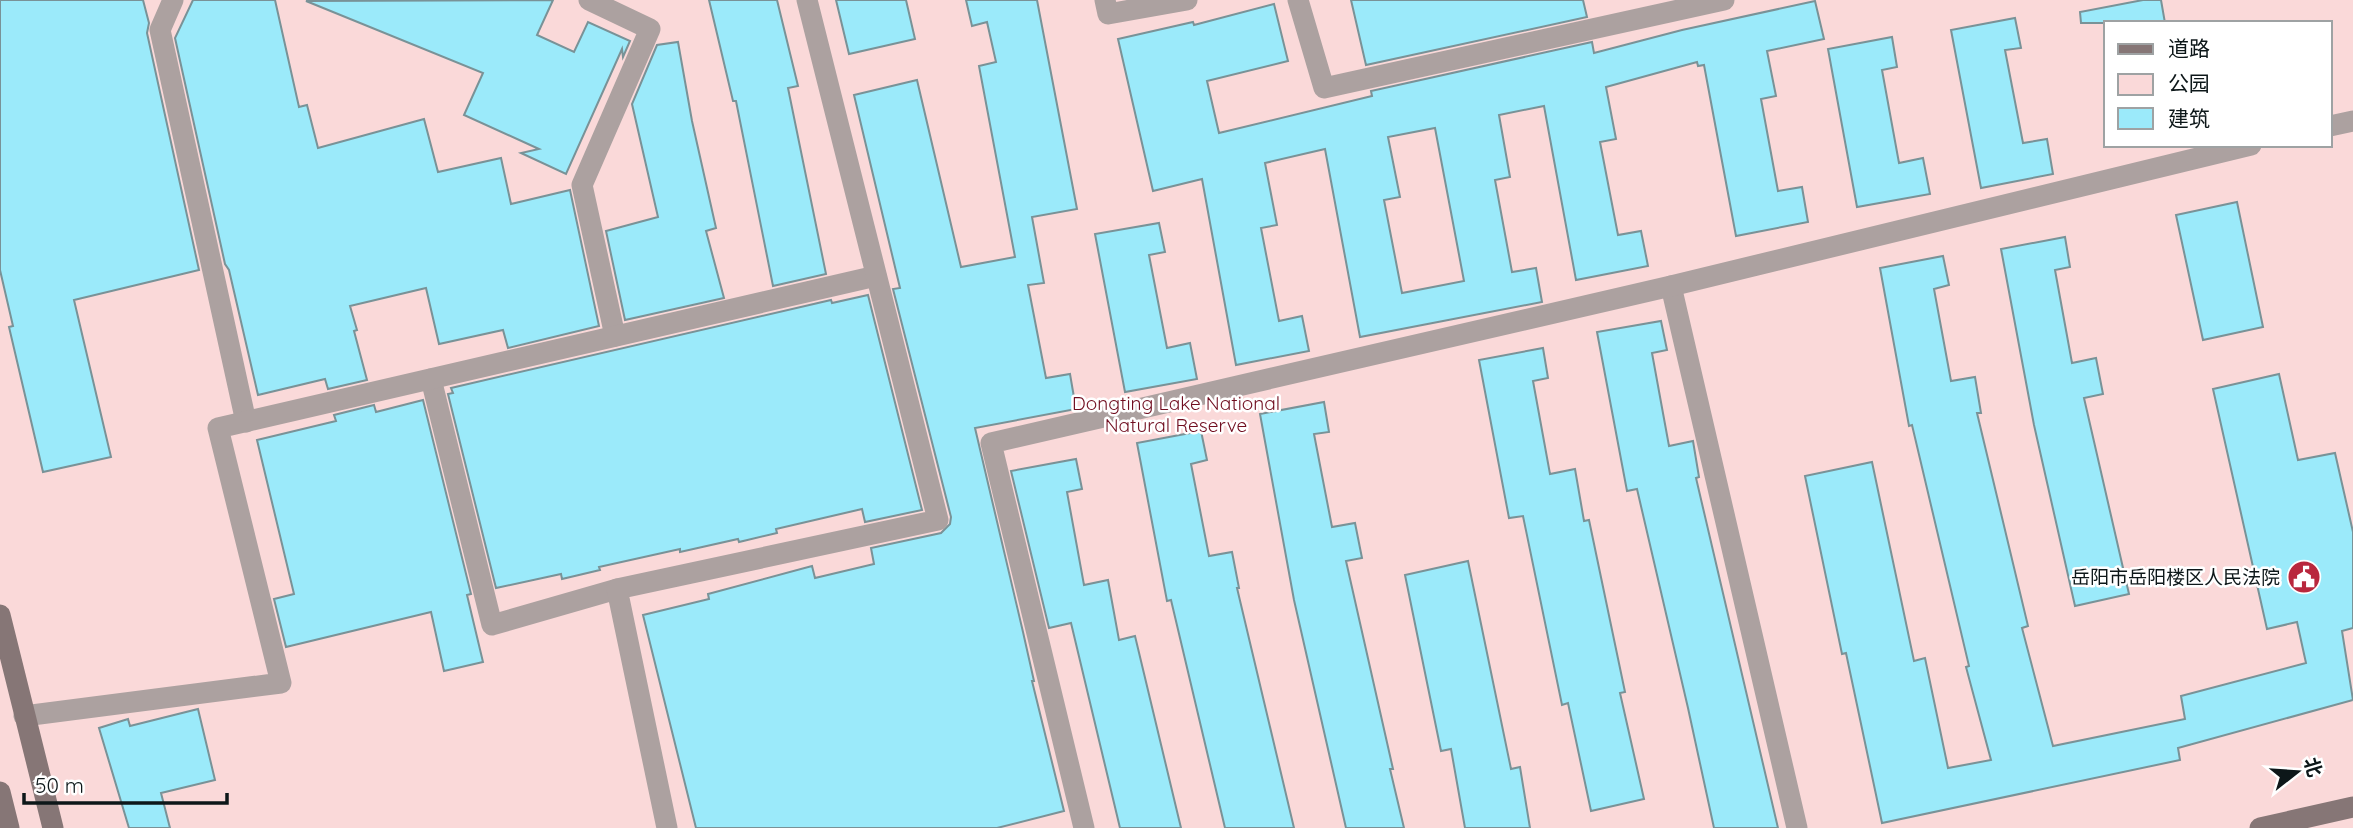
<svg xmlns="http://www.w3.org/2000/svg" width="2353" height="828" font-family="Quicksand,'Noto Sans SC',sans-serif">
	<style>
		.green { fill: #fad9d9; fill-rule: evenodd }
		.building { fill: #9beafa; stroke: #799297; stroke-width: 2; fill-rule: evenodd }
		.lines { fill: none; stroke-linecap: round; stroke-linejoin: round }
		.street { stroke: #aca1a0; stroke-width: 21 }
		.secondary { stroke: #867676; stroke-width: 21 }
		.labels { text-anchor: middle; dominant-baseline: central; stroke-width: 5; stroke-linejoin: round; paint-order: stroke }
		.park-label { font-size: 19px; fill: #700d1f; stroke: #fff }
		.poi-label { font-size: 19px; fill: #0d1719; stroke: #fff; text-anchor: end }
	</style>
	<rect width="100%" height="100%" fill="#f2fdff"/>
	<!-- green -->
	<path class="green" d="M0,0H2353V828H0ZM2106,23H2330V145H2106Z"/>
	<!-- building -->
	<g class="building">
		<polygon points="0,0 143,0 149,23 147,33 199,270 74,300 111,457 43,472 9,327 13,326 0,270"/>
		<polygon points="193,0 275,0 299,107 307,105 318,148 424,119 438,172 501,158 511,204 570,190 599,326 508,348 503,330 439,344 426,288 350,306 357,330 354,331 367,380 328,389 325,379 258,395 229,270 225,264 175,38"/>
		<polygon points="553,0 537,35 574,52 588,22 630,41 623,57 622,49 566,174 521,153 539,149 464,115 483,73 306,1"/>
		<polygon points="709,0 777,0 798,86 788,88 826,274 773,286 736,101 733,101"/>
		<polygon points="836,0 906,0 915,39 849,54"/>
		<polygon points="966,0 1037,0 1077,209 1032,217 1044,283 1028,285 1046,378 1070,374 1076,409 975,428 1023,632 1034,681 1032,681 1064,811 997,828 696,828 643,615 709,599 708,594 812,566 815,578 874,564 871,548 941,533 950,524 951,517 893,289 900,288 854,95 917,80 961,267 1015,257 979,66 996,62 987,22 972,26"/>
		<polygon points="1351,0 1583,0 1587,17 1366,65"/>
		<polygon points="2143,0 2161,0 2165,23 2081,23 2080,12"/>
		<path d="M1815,1L1824,39L1767,51L1776,96L1761,99L1778,191L1802,187L1808,222L1736,236L1704,65L1698,66L1697,62L1606,87L1616,139L1600,142L1618,235L1641,231L1648,266L1576,280L1544,106L1499,115L1510,177L1495,180L1512,272L1536,268L1542,302L1360,337L1325,149L1265,163L1277,225L1261,228L1279,321L1302,316L1309,351L1236,365L1202,179L1153,191L1118,39L1193,22L1194,25L1274,4L1288,61L1207,81L1219,133L1372,96L1371,91L1592,42L1594,53L1682,30ZM1435,128L1464,281L1402,293L1384,200L1400,197L1388,137Z"/>
		<polygon points="2015,18 2021,48 2005,50 2023,143 2047,139 2053,174 1981,188 1951,30"/>
		<polygon points="1892,37 1897,67 1882,70 1899,163 1923,158 1930,194 1857,207 1828,49"/>
		<polygon points="678,42 692,121 716,228 706,231 724,298 625,320 606,231 658,217 632,104 657,45"/>
		<polygon points="2237,202 2263,327 2203,340 2176,215"/>
		<polygon points="1159,223 1165,252 1149,255 1167,348 1190,343 1197,379 1125,392 1095,234"/>
		<polygon points="2065,237 2070,267 2055,270 2072,363 2096,358 2103,394 2084,398 2129,594 2075,606 2034,425 2001,249"/>
		<polygon points="1943,256 1949,285 1934,289 1951,381 1975,377 1981,413 1977,413 2028,626 2022,628 2053,746 2185,719 2181,696 2306,663 2297,622 2267,629 2213,389 2279,374 2298,460 2335,453 2353,532 2353,628 2342,631 2353,700 2178,748 2180,760 1882,823 1846,653 1842,654 1805,476 1872,462 1914,661 1925,658 1948,768 1991,760 1966,667 1969,666 1912,425 1909,426 1880,268"/>
		<polygon points="868,295 922,510 865,522 862,509 776,529 777,533 739,542 738,539 680,552 680,549 599,567 600,570 562,579 561,574 496,588 448,394 453,393 451,388 831,300 832,303"/>
		<polygon points="1661,321 1667,350 1652,353 1669,446 1693,441 1699,477 1696,478 1778,828 1714,828 1688,708 1637,489 1627,491 1597,332"/>
		<polygon points="1543,348 1548,378 1533,381 1550,474 1575,469 1584,521 1589,520 1625,692 1620,693 1644,799 1591,811 1568,703 1562,705 1523,516 1509,518 1479,360"/>
		<polygon points="423,400 471,594 467,595 483,662 444,671 431,612 286,647 274,599 294,594 257,440 336,421 334,415 374,405 376,412"/>
		<polygon points="1324,402 1329,432 1314,434 1332,527 1355,523 1362,558 1346,561 1393,769 1390,769 1404,828 1346,828 1294,600 1260,414"/>
		<polygon points="1201,431 1207,460 1191,464 1209,556 1232,552 1239,588 1237,588 1294,828 1225,828 1171,600 1167,601 1137,443"/>
		<polygon points="1076,459 1082,489 1067,492 1084,585 1108,580 1119,640 1135,636 1181,828 1120,828 1071,623 1049,628 1011,471"/>
		<polygon points="1468,561 1511,769 1520,767 1530,828 1465,828 1451,749 1441,751 1405,575"/>
		<polygon points="198,709 215,780 161,793 170,828 129,828 99,728 128,719 130,726"/>
	</g>
	<g class="lines">
		<!-- street -->
		<g class="street">
			<polyline points="173,0 160,30 246,422"/>
			<polyline points="589,0 650,29 582,185 615,336"/>
			<polyline points="1105,0 1108,14 1187,0"/>
			<polyline points="1298,0 1324,88 1724,0"/>
			<polyline points="2330,126 2353,121"/>
			<polyline points="1671,286 1797,828"/>
			<polyline points="431,379 492,625 617,589"/>
			<polyline points="24,716 281,683 218,428 876,276"/>
			<polyline points="667,828 617,589 938,520 807,0"/>
			<polyline points="1084,828 991,443 1671,286 2251,145"/>
		</g>
		<!-- secondary -->
		<g class="secondary">
			<polyline points="0,615 53,828"/>
			<polyline points="0,792 9,828"/>
			<polyline points="2260,828 2353,807"/>
		</g>
	</g>
	<!-- icons -->
	<defs>
		<symbol id="civic-disc" viewBox="-11 -11 22 22"><circle r="9.5" fill="#b9273d" stroke="#fff"/><path d="M-.6-6.5H3V-4.5H.6V-3L4-1V1h2V6H-6V1h2V-1L-.6-3ZM-1.2 2.5V6h2.4V2.5Z" fill="#fff"/></symbol>
	</defs>
	<g fill-rule="evenodd">
		<use href="#civic-disc" x="2285" y="558" width="38" height="38"/>
	</g>
	<g class="labels">
		<!-- park labels -->
		<g class="park-label">
			<text x="1176" y="403">Dongting Lake National<tspan x="1176" dy="22">Natural Reserve</tspan></text>
		</g>
		<!-- poi labels -->
		<g class="poi-label">
			<text x="2280" y="577">岳阳市岳阳楼区人民法院</text>
		</g>
	</g>
	<!-- legend -->
	<rect x="2104" y="21" width="228" height="126" fill="#ffffff" stroke="#9ea2a3" stroke-width="2"/>
	<rect x="2118" y="44" width="35" height="10" fill="#867676" stroke="#9ea2a3" stroke-width="2"/>
	<text x="2168" y="56" font-size="21" fill="#0d1719">道路</text>
	<rect x="2118" y="74" width="35" height="21" fill="#fad9d9" stroke="#9ea2a3" stroke-width="2"/>
	<text x="2168" y="91" font-size="21" fill="#0d1719">公园</text>
	<rect x="2118" y="108" width="35" height="21" fill="#9beafa" stroke="#9ea2a3" stroke-width="2"/>
	<text x="2168" y="126" font-size="21" fill="#0d1719">建筑</text>
	<!-- north arrow -->
	<g transform="translate(2297 772) rotate(73)" stroke="#ffffff" stroke-width="5" paint-order="stroke">
	<path d="M0-5L12 26L0 18L-12 26Z" fill="#0d1719"/>
	<text y="-10" font-size="19" font-weight="bold" text-anchor="middle" fill="#0d1719">北</text>
	</g>
	<!-- scale -->
	<path d="M24 793v10h203v-10" fill="none" stroke="#0d1719" stroke-width="3.5"/>
	<text x="35" y="793" font-size="21" fill="#0d1719" stroke="#ffffff" stroke-width="5" paint-order="stroke">50 m</text>
</svg>
